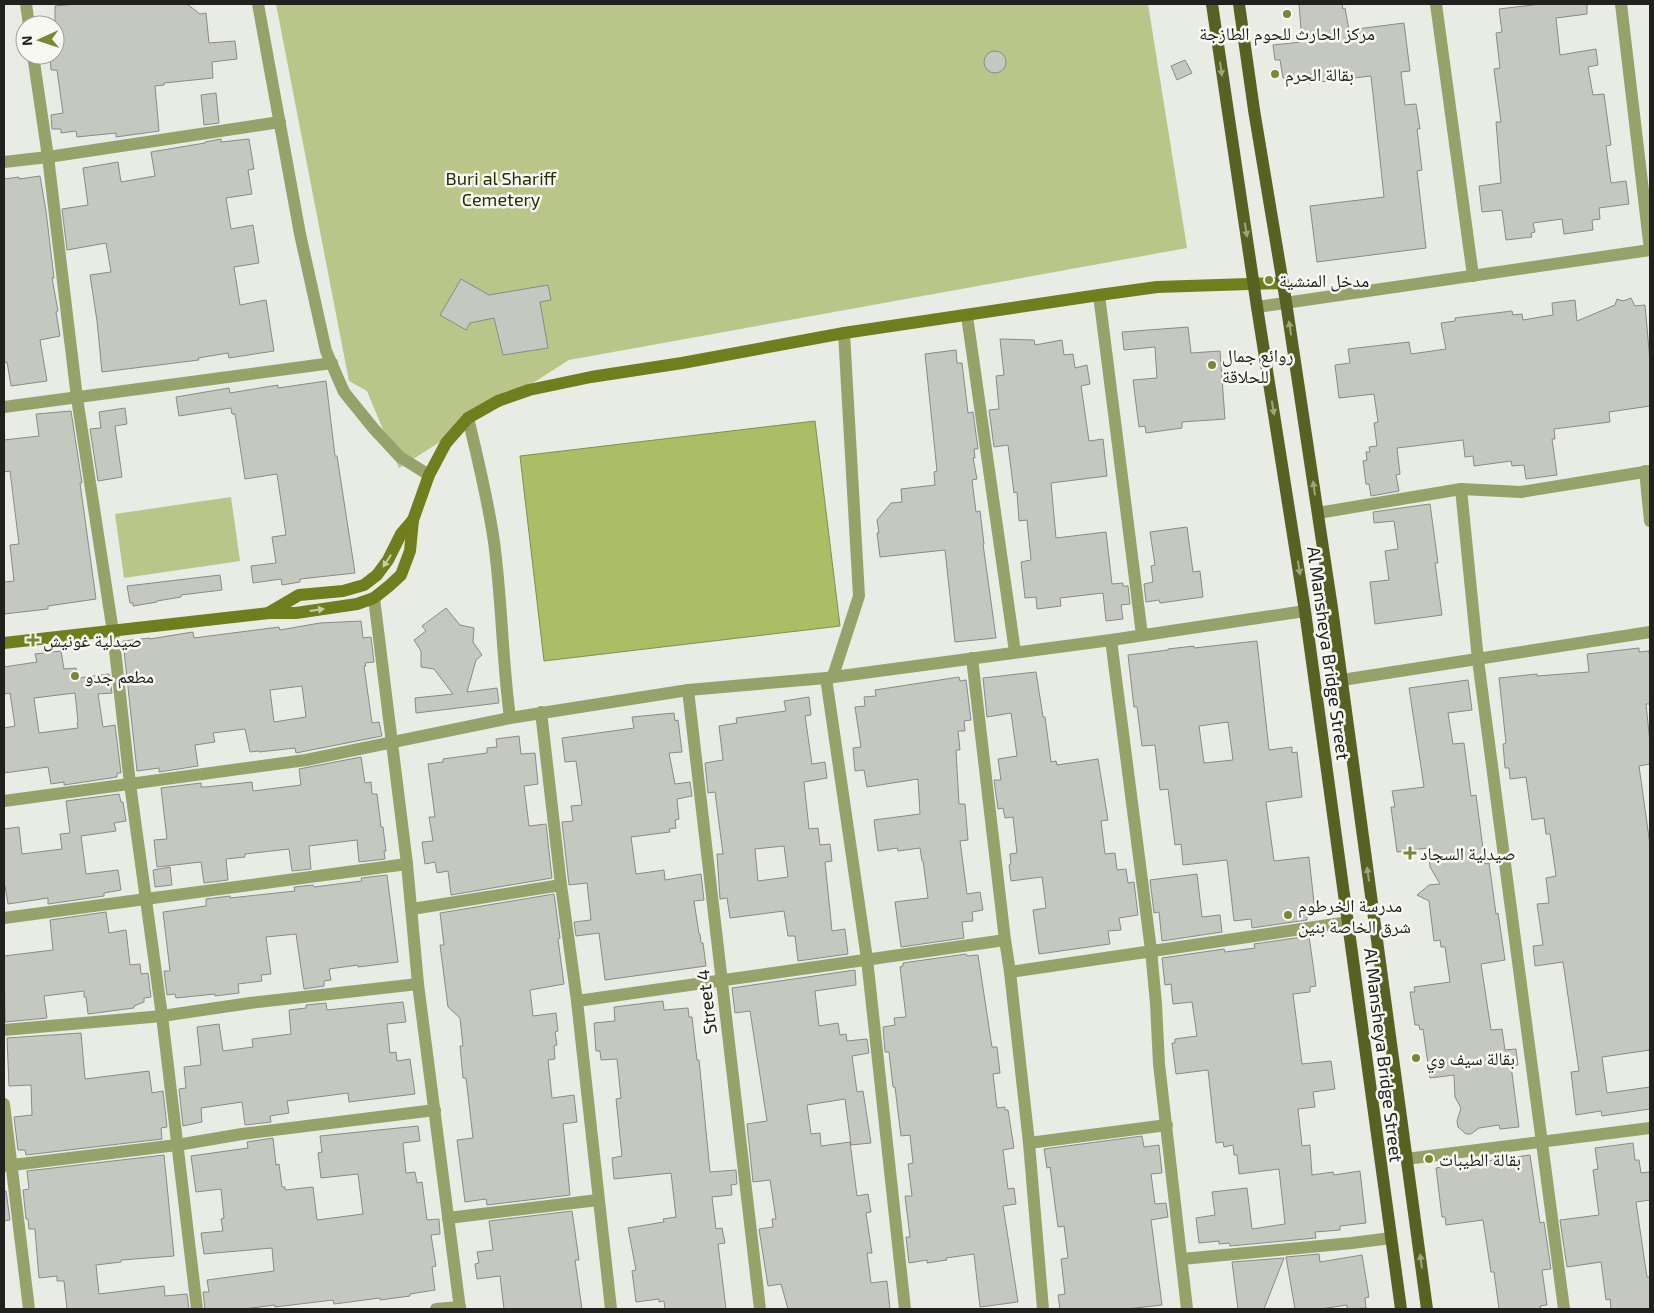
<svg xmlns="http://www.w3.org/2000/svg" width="1654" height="1313" font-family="'Exo 2','Noto Naskh Arabic',sans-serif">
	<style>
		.green { fill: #b9c589 }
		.water { fill: #adbd66; stroke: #838e50 }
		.building { fill: #c5c7c1; stroke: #8a8b86; fill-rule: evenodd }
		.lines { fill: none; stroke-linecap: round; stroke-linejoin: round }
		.minor { stroke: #97a26a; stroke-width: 12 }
		.secondary { stroke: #707e1e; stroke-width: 12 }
		.primary { stroke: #576121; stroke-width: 12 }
		.oneway { fill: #9fa57f }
		.oneway2 { fill: #c8cda8 }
		.poi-dot { fill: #7a8836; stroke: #f7f8f2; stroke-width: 2 }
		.labels { text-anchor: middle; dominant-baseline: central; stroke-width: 5; stroke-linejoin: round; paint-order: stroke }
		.poi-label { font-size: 18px; fill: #20201e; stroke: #f7f8f2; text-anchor: start }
		.park-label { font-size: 18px; fill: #282d07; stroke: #f7f8f2 }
		.street-label { font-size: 18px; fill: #20201e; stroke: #f7f8f2 }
	</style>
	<rect width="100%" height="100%" fill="#e9ebe5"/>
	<!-- green -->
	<g class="green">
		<polygon points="276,4 1148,4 1187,248 569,360 399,468 367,391 349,381"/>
		<polygon points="231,497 240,561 124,578 115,514"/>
	</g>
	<!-- water -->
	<polygon class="water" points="815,421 840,626 544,661 520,456"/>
	<!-- building -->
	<g class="building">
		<polygon points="76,4 187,4 200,14 206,13 209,43 235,41 237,59 212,62 213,78 164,83 164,85 155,86 159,131 116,137 116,133 77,137 76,131 61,133 61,129 52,129 51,115 63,113 57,70 51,70 50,55 55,55 55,6"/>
		<polygon points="1299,4 1342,4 1343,9 1345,8 1349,30 1404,23 1410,71 1401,72 1405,105 1416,104 1420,129 1417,129 1422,170 1417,171 1426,248 1317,262 1310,206 1384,197 1371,76 1309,83 1308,75 1283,78 1280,60 1275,60 1273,45 1302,42"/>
		<polygon points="1541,4 1587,4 1587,14 1556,18 1560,55 1596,49 1598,65 1588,67 1593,95 1604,94 1611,145 1606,146 1611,183 1626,181 1629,204 1599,208 1600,219 1592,220 1593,230 1564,234 1562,219 1533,223 1535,232 1531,233 1532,237 1506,240 1502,210 1482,212 1479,186 1501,183 1496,122 1501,122 1494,69 1500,68 1496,33 1502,32 1499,9"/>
		<circle cx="995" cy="62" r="11"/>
		<polygon points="1185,60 1192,73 1177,80 1171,66"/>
		<polygon points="216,93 219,123 204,125 201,95"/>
		<polygon points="221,139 221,142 249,139 254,169 248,170 252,194 226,198 231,229 253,225 259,263 234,267 240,305 266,300 274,351 229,358 228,353 198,358 199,360 102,372 97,321 90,275 111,272 106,243 67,250 62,209 88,205 83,168 118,162 121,182 155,176 151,152 205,143 205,142"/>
		<polygon points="40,176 46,211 54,278 52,278 58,311 56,312 60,336 40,340 47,381 11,386 7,362 4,363 4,179 19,177 19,179"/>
		<polygon points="461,279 489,295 548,285 551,300 540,302 548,348 503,355 494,318 470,323 466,330 440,315"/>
		<polygon points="1631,298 1635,306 1645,305 1650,361 1650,406 1609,412 1610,422 1554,429 1555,439 1552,439 1557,475 1526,479 1524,465 1512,466 1511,461 1474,466 1473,456 1465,457 1463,440 1397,448 1400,474 1396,475 1399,491 1371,496 1369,484 1366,484 1363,461 1367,460 1366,452 1370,452 1369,447 1377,446 1374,423 1378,422 1374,394 1339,398 1335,365 1350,363 1348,349 1409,342 1411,354 1446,349 1441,323 1455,321 1455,318 1512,311 1513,315 1522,314 1523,320 1553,315 1552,303 1575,300 1577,321 1615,305 1617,299 1623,301"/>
		<polygon points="1188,327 1191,353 1220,351 1225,419 1182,422 1182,428 1146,433 1145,426 1139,427 1133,380 1157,378 1155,347 1124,350 1122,332"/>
		<polygon points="1000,339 1034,340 1035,345 1062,340 1064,355 1073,354 1075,368 1087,365 1090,384 1081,386 1089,441 1103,439 1107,476 1051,483 1056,538 1106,532 1112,584 1123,583 1123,586 1128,586 1130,604 1121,605 1123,619 1106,621 1103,593 1060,598 1061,606 1037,609 1036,597 1025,598 1021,562 1031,560 1027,520 1019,521 1017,492 1014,493 1008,445 994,447 989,410 999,409 996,376 1004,375"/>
		<polygon points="956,350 957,363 962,363 968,413 973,412 978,449 974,449 975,458 973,458 977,479 972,480 976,512 980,511 984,544 983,544 996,638 955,642 945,550 880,557 877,533 879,533 877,520 891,503 902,502 901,489 935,485 934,472 937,471 925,354"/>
		<polygon points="326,381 335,456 337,456 355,573 300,579 300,582 282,585 281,579 253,583 251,566 276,563 272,537 286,535 277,474 245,479 235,414 232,414 231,408 179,416 176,397 229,388 230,393 278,385 278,388"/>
		<polygon points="125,408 127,424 115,426 122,477 98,481 90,429 101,428 99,412"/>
		<polygon points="71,411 82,483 80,483 96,599 48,606 48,609 4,614 4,582 14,581 10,545 19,544 10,471 4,472 4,440 39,436 36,414"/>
		<polygon points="1430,504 1438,563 1435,563 1442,615 1375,624 1370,582 1389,580 1385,551 1398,549 1394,521 1374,523 1373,512"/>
		<polygon points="1187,527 1193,572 1200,571 1203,597 1160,603 1159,600 1146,602 1144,584 1153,582 1151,566 1155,565 1150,532"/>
		<polygon points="220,575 222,590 181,595 181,597 157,601 157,602 133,606 133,603 130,603 127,586"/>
		<polygon points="446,608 460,625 474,628 473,642 482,655 476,660 467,692 497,688 499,703 416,713 415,698 453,694 434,669 421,667 421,651 414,640 426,631 422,626"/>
		<path d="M361,621L363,638L371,637L374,662L365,663L366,666H364L372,723L379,722L382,736L296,753L295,748L259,752V751L250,752L245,729L213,733L215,742L195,745L198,766L159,772V768L137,771L123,641L150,638V639L193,632L194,638L279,627L280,630L320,623ZM302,686L306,717L274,722L270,690Z"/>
		<path d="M1257,641L1269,750L1292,747V753L1297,752L1302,797L1266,802L1274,861L1309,857L1315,912L1307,913V920L1252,928L1251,919L1234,921L1227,860L1183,865L1181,844L1175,845L1168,789L1160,790L1155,745L1142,746L1137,707H1134L1128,655L1168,650V649L1194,646V648ZM1228,722L1233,760L1204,763L1199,726Z"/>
		<polygon points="1639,648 1639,652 1649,651 1650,659 1650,704 1646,704 1650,743 1650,764 1639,766 1650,845 1650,1050 1602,1057 1607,1093 1650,1087 1650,1109 1602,1116 1601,1111 1576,1115 1571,1072 1579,1071 1563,962 1535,966 1533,946 1543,945 1537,904 1549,903 1546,878 1556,876 1550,834 1546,834 1544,818 1532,820 1526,777 1510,779 1509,768 1505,768 1503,744 1506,743 1499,678 1537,674 1537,676 1589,672 1587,654"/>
		<path d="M61,651L64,669L76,668L78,678L109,674L112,693L98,694L103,727L115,725L121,773H117V777L64,785V782L51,784L48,767L4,773V728L15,726L10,693L4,694V667L37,662L35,654ZM75,693L78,722L77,723L78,728L39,733L34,698Z"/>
		<polygon points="1036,672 1043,717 1045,717 1051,762 1056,761 1057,765 1098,759 1108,820 1101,821 1105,854 1115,853 1117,870 1126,869 1128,883 1134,882 1138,915 1119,918 1121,930 1108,931 1110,944 1039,954 1033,910 1046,908 1042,877 1011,881 1009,865 1011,864 1010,854 1017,853 1013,817 1005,818 1003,808 998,809 994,780 1001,780 998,759 1017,756 1011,713 987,717 983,678"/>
		<polygon points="959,677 960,681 966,680 971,720 964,721 965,731 958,731 960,750 956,750 959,804 965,804 968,840 960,841 967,894 980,892 983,910 972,912 973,921 962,922 964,938 901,947 895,902 928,898 923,861 922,861 920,848 898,851 897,848 878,851 874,820 920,814 918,779 867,787 864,770 855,771 853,748 861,747 855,707 865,706 864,697 876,696 875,690"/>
		<polygon points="1468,680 1472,710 1448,713 1453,744 1464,743 1471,796 1476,795 1485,864 1489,863 1496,914 1498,913 1505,960 1481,964 1491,1030 1502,1029 1505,1050 1516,1049 1518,1065 1511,1066 1519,1127 1500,1129 1499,1125 1479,1128 1471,1134 1466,1134 1458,1127 1457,1121 1461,1108 1455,1097 1454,1075 1430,1078 1423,1029 1420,1030 1419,1025 1415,1025 1410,992 1415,992 1414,987 1450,982 1445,947 1441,947 1440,940 1434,941 1429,901 1417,895 1429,885 1440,884 1430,867 1428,848 1397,852 1391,807 1395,807 1392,791 1424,787 1409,688"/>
		<path d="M809,697L811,715L805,716L812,764L825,762L827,778L804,782L809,829L818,828L820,845L830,844L832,861L825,862L832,931L845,929L848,954L798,961L795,936H788L784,911L730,918L727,898L720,899L717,854H723L715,792L708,793L705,763L723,760L719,726L737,723L736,718L786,711L784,701ZM784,846L788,877L758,881L755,849Z"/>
		<polygon points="674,713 675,721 678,720 682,752 669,753 675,784 690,782 692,796 677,799 679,819 675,820 676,828 669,829 670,832 631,837 636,874 664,870 665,880 701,874 704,900 694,901 699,934 700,934 701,943 703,943 706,966 605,980 599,933 576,936 574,922 591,920 587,883 569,885 562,822 573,821 571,806 582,805 576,761 565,762 562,738 634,728 632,717"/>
		<polygon points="519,736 521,754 535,753 538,784 524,786 529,826 546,824 552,878 451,895 448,871 437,873 435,862 425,864 422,842 433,841 429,817 435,817 428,764 443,762 443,759 487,753 487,748 497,747 496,739"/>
		<polygon points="361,757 365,783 371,782 372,794 377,794 381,827 383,827 386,851 384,851 385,859 359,862 357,840 309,846 311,869 292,871 289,849 245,854 245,857 226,859 228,880 204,883 201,862 157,867 154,840 167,839 161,788 201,783 201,787 206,787 252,782 253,791 301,785 299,769"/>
		<polygon points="119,794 121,802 123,802 126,821 114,823 116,831 81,836 86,874 118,870 121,890 104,893 104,896 48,904 48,898 8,904 5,886 4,886 4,829 19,827 22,854 62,849 60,834 70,833 66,801"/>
		<polygon points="170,867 172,885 155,887 153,870"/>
		<polygon points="1197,874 1202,917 1220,915 1222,932 1162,941 1159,912 1154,913 1150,880"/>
		<polygon points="387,875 398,962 358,967 358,965 329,969 331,980 324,981 324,986 304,989 296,934 266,937 271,974 261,975 262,981 238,984 239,993 215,996 215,994 176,998 175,994 167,995 164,971 170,971 163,912 206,906 206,899 230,896 230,898 295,891 294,887 313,885 314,887 362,881 361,878"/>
		<polygon points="554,894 560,938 558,939 564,984 530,990 533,1016 556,1013 558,1031 555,1032 557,1045 554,1046 555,1059 548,1060 552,1098 574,1095 577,1122 563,1124 570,1195 487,1205 486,1199 465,1202 457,1140 473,1138 466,1078 463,1078 460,1046 463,1046 460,1018 448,1007 440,945 444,945 440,913"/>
		<polygon points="106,912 109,933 126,930 130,965 140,964 141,974 148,973 151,997 144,998 144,1002 134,1006 134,1008 88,1014 86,997 84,997 84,991 44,996 47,1018 5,1022 4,956 53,950 50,920"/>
		<polygon points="1309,936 1316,986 1310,987 1310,992 1293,994 1302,1064 1331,1061 1335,1089 1313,1092 1315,1107 1298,1109 1302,1146 1310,1145 1312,1175 1333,1172 1334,1175 1360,1171 1366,1223 1340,1226 1340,1230 1315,1232 1316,1238 1230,1246 1229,1243 1219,1244 1219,1241 1199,1243 1196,1218 1215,1215 1212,1192 1247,1188 1252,1229 1285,1224 1279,1169 1239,1174 1237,1155 1234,1155 1233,1145 1224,1147 1223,1142 1216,1143 1208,1070 1176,1074 1172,1043 1175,1043 1175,1039 1197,1036 1192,1002 1173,1004 1171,984 1165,985 1162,958 1224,949 1225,952 1255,948 1254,944"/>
		<polygon points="966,954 967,956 978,955 992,1047 997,1047 1000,1073 993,1074 997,1108 1005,1107 1005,1110 1008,1110 1014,1148 1003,1150 1008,1189 1014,1188 1016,1204 1003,1206 1018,1302 980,1307 974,1254 946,1258 947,1260 927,1263 927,1260 909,1263 906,1237 910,1237 905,1196 912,1196 908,1164 913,1163 910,1135 901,1136 895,1087 893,1087 889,1052 885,1052 883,1027 895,1025 894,1018 906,1017 900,967 903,966 903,963"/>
		<polygon points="855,970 856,985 815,991 819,1026 838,1023 840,1035 846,1034 847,1041 867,1039 869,1053 852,1056 857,1092 863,1091 871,1143 851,1145 845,1099 807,1105 811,1134 820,1133 821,1146 850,1142 857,1196 868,1194 871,1212 866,1213 872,1253 867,1253 871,1283 887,1281 890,1309 788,1309 781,1284 768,1286 759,1229 773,1227 772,1219 776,1219 770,1180 753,1182 747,1124 767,1121 750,1011 735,1013 732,988"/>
		<polygon points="663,1001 664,1010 688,1008 689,1017 692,1017 697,1060 699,1060 710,1172 736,1170 737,1184 731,1185 732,1195 712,1197 716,1229 722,1228 725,1243 718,1244 726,1309 665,1309 664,1301 659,1302 659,1299 636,1302 632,1271 636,1270 628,1228 664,1222 663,1219 676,1217 671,1173 614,1179 612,1158 622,1156 616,1099 621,1098 617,1059 601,1060 600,1051 596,1051 594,1023 615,1021 614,1007"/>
		<polygon points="403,1002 406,1022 387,1024 390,1053 396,1052 397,1061 410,1059 415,1094 349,1102 348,1093 287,1101 289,1113 270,1116 271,1122 245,1125 242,1102 201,1108 202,1122 183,1126 179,1089 186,1088 184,1067 201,1065 197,1027 219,1024 223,1051 253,1047 252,1039 291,1034 289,1010 306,1008 306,1005 326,1003 327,1010"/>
		<polygon points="81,1033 85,1079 149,1071 152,1093 163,1091 167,1127 161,1128 162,1139 26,1155 25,1150 18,1150 14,1117 32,1115 31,1085 9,1086 7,1038"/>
		<polygon points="418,1126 420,1141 403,1143 406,1173 415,1172 417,1183 422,1182 427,1220 439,1219 440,1234 431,1235 436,1266 432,1267 435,1290 410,1294 410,1296 380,1300 380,1298 334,1304 333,1300 275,1307 275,1305 244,1309 205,1309 203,1292 209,1292 207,1280 274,1271 272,1248 204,1254 201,1233 223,1231 221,1219 224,1218 221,1189 196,1192 191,1156 248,1148 247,1142 273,1138 276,1165 279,1164 282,1187 285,1187 285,1190 313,1187 317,1220 363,1214 358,1174 321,1178 318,1153 322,1152 320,1136"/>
		<polygon points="1142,1136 1144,1147 1159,1145 1162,1173 1151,1174 1155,1204 1166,1203 1168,1217 1151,1220 1162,1305 1126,1309 1060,1309 1058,1295 1065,1294 1061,1259 1068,1258 1064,1226 1058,1227 1050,1167 1047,1168 1044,1149"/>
		<polygon points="1633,1143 1635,1160 1639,1160 1641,1173 1650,1172 1650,1200 1636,1202 1645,1264 1647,1277 1650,1277 1650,1309 1611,1309 1610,1299 1606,1300 1601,1262 1567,1267 1560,1220 1599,1215 1593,1170 1598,1169 1595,1148"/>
		<polygon points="164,1155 174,1256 121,1260 121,1262 96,1265 99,1294 164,1286 165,1296 187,1294 189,1309 67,1309 64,1281 57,1281 57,1276 39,1278 35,1229 29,1229 28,1219 26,1219 23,1190 29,1189 27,1171"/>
		<polygon points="1530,1155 1540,1223 1544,1222 1551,1269 1542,1270 1547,1305 1540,1306 1541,1309 1499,1309 1494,1272 1491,1272 1483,1220 1446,1225 1445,1217 1442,1217 1436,1168"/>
		<polygon points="4,1191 6,1191 10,1220 4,1221"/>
		<polygon points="572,1211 579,1260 575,1260 582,1309 504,1309 500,1276 477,1279 475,1264 479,1263 477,1252 493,1250 489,1221"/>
		<polygon points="1319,1254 1320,1262 1362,1255 1369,1297 1365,1298 1366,1308 1347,1309 1347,1305 1320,1309 1295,1309 1286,1257"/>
		<polygon points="1284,1258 1264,1309 1238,1309 1232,1262"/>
	</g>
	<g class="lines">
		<!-- minor -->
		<g class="minor">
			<polyline points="26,4 29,25"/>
			<polyline points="258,4 300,234 326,351 344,392 374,429 400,457 429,475"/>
			<polyline points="1436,4 1473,276"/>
			<polyline points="1621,4 1650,250"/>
			<polyline points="33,55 48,157 77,398 113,632 130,784 162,1016 197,1309"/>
			<polyline points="4,162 48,157 280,122"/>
			<polyline points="1099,295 1142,635"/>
			<polyline points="1257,307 1650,250"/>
			<polyline points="967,316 1015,652"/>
			<polyline points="4,407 332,363"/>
			<path d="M468,418C478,459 488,500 494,542C502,600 502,659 510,718"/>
			<polyline points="1645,471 1650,521"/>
			<polyline points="1461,489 1478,660 1564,1309"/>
			<polyline points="1318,513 1461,489 1521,492 1650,471"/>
			<polyline points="374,598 407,864 418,984 460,1309"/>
			<polyline points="1111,640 1151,950 1156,1004 1159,1064 1187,1309"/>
			<polyline points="972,658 1005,940 1010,972 1029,1143 1043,1309"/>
			<polyline points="833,676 859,596 844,333"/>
			<polyline points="826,678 867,959 905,1309"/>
			<polyline points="1342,680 1650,632"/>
			<polyline points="688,690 760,1309"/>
			<polyline points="541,712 561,885 577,1001 611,1309"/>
			<polyline points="4,801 306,760 510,718 688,690 826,678 1111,640 1305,611"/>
			<polyline points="412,909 561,885"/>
			<polyline points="4,918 407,864"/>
			<polyline points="1010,972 1349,922"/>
			<polyline points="577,1001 1005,940"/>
			<polyline points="4,1030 162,1016 250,1003 418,984"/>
			<polyline points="4,1104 29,1309"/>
			<polyline points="1029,1143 1167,1125"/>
			<polyline points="1406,1159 1650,1128"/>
			<polyline points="4,1166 177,1145 242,1134 435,1110"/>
			<polyline points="448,1218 598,1200"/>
			<polyline points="1182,1259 1352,1243 1391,1238"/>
			<polyline points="436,1309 460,1307"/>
		</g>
		<!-- secondary -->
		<g class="secondary">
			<polyline points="270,612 299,595 343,591 364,585 377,575 388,560 401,534 413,520"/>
			<polyline points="4,643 269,613 296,613 357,604 374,598 389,586 401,575 410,551 413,520 429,475 446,443 468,418 498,401 529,390 591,377 682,363 844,333 1099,295 1157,287 1282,283"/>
		</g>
		<!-- primary -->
		<g class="primary">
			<polyline points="1212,4 1257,307 1305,611 1401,1309"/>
			<polyline points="1239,4 1254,110 1286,302 1332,608 1427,1309"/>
		</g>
	</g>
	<!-- one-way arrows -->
	<defs><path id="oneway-solid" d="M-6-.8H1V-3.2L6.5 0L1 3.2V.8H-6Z" transform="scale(1.25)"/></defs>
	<g class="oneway">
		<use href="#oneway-solid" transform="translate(1221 69) rotate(82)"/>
		<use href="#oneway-solid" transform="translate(1246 230) rotate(81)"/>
		<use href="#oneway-solid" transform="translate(1290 328) rotate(-99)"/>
		<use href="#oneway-solid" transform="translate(1273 408) rotate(81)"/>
		<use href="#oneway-solid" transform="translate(1314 488) rotate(-98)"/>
		<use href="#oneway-solid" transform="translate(1299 568) rotate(81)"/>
		<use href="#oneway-solid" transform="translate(1368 874) rotate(-98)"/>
		<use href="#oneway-solid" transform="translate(1421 1261) rotate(-97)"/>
	</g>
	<g class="oneway2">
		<use href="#oneway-solid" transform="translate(387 561) rotate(123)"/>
		<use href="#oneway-solid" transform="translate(317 610) rotate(-8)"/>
	</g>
	<!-- markers -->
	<g class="poi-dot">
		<circle cx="1287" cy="14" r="5"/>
		<circle cx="1275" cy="74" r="5"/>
		<circle cx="1269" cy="280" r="5"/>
		<circle cx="1212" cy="365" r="5"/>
		<path d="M30.5 632.5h5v5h5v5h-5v5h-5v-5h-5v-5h5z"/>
		<circle cx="75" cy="676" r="5"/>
		<path d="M1407.5 845.5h5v5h5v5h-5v5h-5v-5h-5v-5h5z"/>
		<circle cx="1288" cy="915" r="5"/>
		<circle cx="1416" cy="1058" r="5"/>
		<circle cx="1429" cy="1159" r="5"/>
	</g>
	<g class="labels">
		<!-- poi labels -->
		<g class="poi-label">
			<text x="1287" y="33" text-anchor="middle">مركز الحارث للحوم الطازجة</text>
			<text x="1285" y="74">بقالة الحرم</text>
			<text x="1279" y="280">مدخل المنشية</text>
			<text x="1222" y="355">روائع جمال<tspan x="1222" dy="21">للحلاقة</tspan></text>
			<text x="43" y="640">صيدلية غونيش</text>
			<text x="85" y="676">مطعم جدو</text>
			<text x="1420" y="853">صيدلية السجاد</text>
			<text x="1298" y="905">مدرسة الخرطوم<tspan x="1298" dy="21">شرق الخاصة بنين</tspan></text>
			<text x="1426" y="1058">بقالة سيف وي</text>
			<text x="1439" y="1159">بقالة الطيبات</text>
		</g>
		<!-- park labels -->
		<g class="park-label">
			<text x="501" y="178">Buri al Shariff<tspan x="501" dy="21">Cemetery</tspan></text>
		</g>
		<!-- street labels -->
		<g class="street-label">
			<text transform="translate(1329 653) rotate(82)">Al Mansheya Bridge Street</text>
			<text transform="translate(706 1002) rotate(-97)">Street 4</text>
			<text transform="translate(1384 1055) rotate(83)">Al Mansheya Bridge Street</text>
		</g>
	</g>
	<!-- border -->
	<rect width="1654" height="1313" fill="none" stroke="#20201e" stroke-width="10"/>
	<!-- north arrow -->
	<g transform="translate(40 40) rotate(267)"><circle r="24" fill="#f7f8f2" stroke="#a1a29d"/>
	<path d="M0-4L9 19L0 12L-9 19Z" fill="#7a8836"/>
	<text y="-8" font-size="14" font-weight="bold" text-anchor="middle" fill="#20201e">N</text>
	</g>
</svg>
